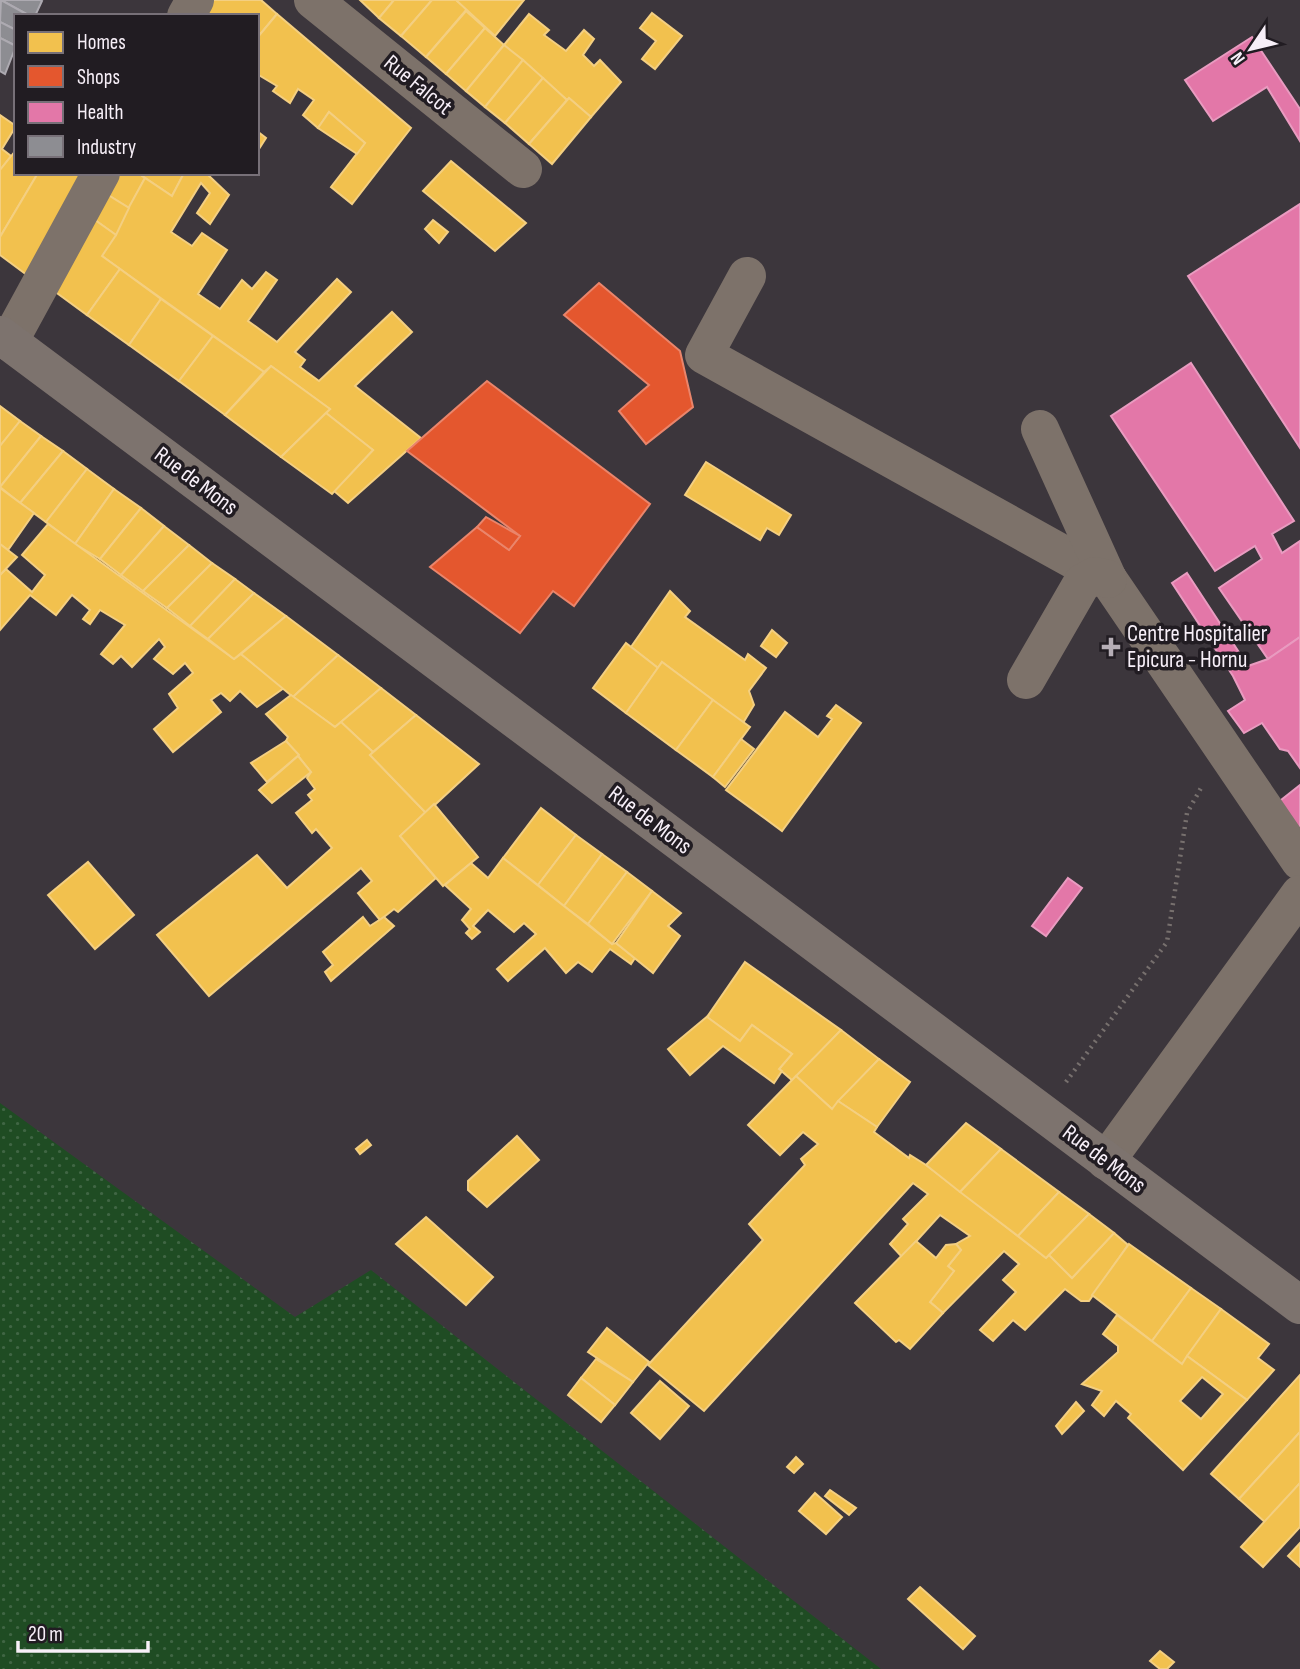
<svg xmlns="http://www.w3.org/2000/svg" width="1300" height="1669" font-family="'Sofia Sans Condensed',sans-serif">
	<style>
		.grass { fill: url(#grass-dots) }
		.homes { fill: #f2c14e; stroke: #f4cf81; stroke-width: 2; fill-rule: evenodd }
		.shops { fill: #e4572e; stroke: #ea856b; stroke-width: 2 }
		.health { fill: #e377a8; stroke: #e99bc0; stroke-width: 2 }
		.industry { fill: #8d8d92; stroke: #adaab1; stroke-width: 2 }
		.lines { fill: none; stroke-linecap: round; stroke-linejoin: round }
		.path { stroke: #77706e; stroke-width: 4.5; stroke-dasharray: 2 5; stroke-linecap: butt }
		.minor { stroke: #7d726a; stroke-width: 38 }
		.major { stroke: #7d736e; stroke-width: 38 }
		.poi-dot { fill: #b6aeb6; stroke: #211c22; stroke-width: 2.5 }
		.labels { text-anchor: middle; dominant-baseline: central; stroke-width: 7; stroke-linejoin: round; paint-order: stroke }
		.street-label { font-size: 23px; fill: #f7eff8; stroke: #211c22 }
		.poi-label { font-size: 23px; fill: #f7eff8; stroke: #211c22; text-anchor: start }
	</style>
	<defs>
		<pattern id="grass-dots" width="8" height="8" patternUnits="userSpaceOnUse" patternTransform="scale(1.75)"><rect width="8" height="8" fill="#1f4c23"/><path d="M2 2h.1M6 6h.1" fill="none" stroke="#406644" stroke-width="1.8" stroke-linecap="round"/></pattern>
	</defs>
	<rect width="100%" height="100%" fill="#3c363c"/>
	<!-- grass -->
	<polygon class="grass" points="0,1103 295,1317 371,1270 881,1669 0,1669"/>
	<!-- homes -->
	<g class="homes">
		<polygon points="205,0 261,0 277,14 257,38 257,16 204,16"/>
		<polygon points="360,0 394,0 379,18"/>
		<polygon points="394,0 432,0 401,36 379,18"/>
		<polygon points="432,0 456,0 467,9 426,57 401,36"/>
		<polygon points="456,0 524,0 495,36"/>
		<polygon points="466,11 485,28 446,74 426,57"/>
		<polygon points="652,13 682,36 655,69 642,59 656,41 640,28"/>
		<polygon points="277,14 411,128 352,204 331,187 365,143 329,112 318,128 303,115 314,100 298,89 290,103 273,91 277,86 257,74 257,38"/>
		<polygon points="529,14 549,30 544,35 566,51 584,30 594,39 583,55 594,66 600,60 621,82 591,117 569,98 567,100 504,45"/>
		<polygon points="485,28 504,45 466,91 446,74"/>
		<polygon points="504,45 523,60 485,107 466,91"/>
		<polygon points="523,60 543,78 505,123 485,107"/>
		<polygon points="543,78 567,100 529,144 505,123"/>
		<polygon points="569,98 591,117 552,164 529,144"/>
		<polygon points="329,112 365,143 357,154 318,128"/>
		<polygon points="0,115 16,126 2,149 11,156 0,170"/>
		<polygon points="257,131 266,138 257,152"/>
		<polygon points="16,150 16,173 38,173 0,237 0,170"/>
		<polygon points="451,161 526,223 495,251 423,191"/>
		<polygon points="38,173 87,174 31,278 0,255 0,237"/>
		<polygon points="109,173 138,173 145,178 129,208 100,190"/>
		<polygon points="138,173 184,173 172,196"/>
		<polygon points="184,173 206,173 229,195 210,224 197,213 210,193 201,183 171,232 192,246 202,233 227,250 198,294 220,309 242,280 252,289 266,272 277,280 248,321 277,342 337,279 351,292 295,352 305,360 300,367 319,381 392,312 412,332 355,386 421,438 348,503 334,491 373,450 326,413 330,409 271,366 264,372 102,256 145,178 172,196"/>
		<polygon points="100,190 129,208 116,235 88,215"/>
		<polygon points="88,215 116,235 102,256 120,269 87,315 50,288"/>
		<polygon points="433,220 448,232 439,243 425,229"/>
		<polygon points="120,269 161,299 129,345 87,315"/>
		<polygon points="161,299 213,336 179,381 129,345"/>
		<polygon points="213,336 264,372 225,415 179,381"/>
		<polygon points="271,366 330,409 281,457 225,415"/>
		<polygon points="0,406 20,421 0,446"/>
		<polygon points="326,413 373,450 332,494 281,457"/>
		<polygon points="20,421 41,436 0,487 0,446"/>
		<polygon points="41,436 63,451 20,503 0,487"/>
		<polygon points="63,451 87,469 46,522 20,503"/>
		<polygon points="706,462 791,515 779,535 767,528 760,540 685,495"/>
		<polygon points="87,469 114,489 75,544 46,522"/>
		<polygon points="0,488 34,513 8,550 0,544"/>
		<polygon points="114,489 141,508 100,559 75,544"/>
		<polygon points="141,508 164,526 121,575 100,559"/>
		<polygon points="48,524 234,659 241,654 284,688 257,707 240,691 230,701 221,693 211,700 221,712 173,752 154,729 178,708 169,694 193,673 185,663 173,674 154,659 165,647 159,639 132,667 121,656 113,664 101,654 125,625 100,610 90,624 83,619 90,610 72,595 56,615 30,595 0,630 0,575 6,569 32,592 45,575 22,555"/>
		<polygon points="164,526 189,545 143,591 121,575"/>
		<polygon points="0,544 17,557 0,575"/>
		<polygon points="189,545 212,563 167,608 143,591"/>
		<polygon points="212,563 235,579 190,626 167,608"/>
		<polygon points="235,579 254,593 208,639 190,626"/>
		<polygon points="670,591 690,611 685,617 745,660 748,654 766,668 749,691 754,705 743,723 662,662 658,668 631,647"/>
		<polygon points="254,593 286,616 234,659 208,639"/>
		<polygon points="286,616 338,655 293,697 241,654"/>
		<polygon points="772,630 787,643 776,657 761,646"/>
		<polygon points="626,643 658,668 626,713 593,688"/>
		<polygon points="338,655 381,688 335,727 293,697"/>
		<polygon points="662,662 713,700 676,750 626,713"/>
		<polygon points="381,688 416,715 373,752 341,722"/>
		<polygon points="291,695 335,727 341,722 373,752 370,755 426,813 400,836 436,878 398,912 394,909 380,920 358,893 372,881 361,868 209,996 157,935 257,855 287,888 332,848 316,829 312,833 296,813 312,800 308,795 315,789 307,778 311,772 286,741 288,737 266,714"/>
		<polygon points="713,700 750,727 713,777 676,750"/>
		<polygon points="836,705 861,723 782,831 726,790 785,712 818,737 832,719 827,716"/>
		<polygon points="416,715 479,764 426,813 370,755"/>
		<polygon points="741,739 754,749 725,787 713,777"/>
		<polygon points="286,741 299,755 267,782 251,763"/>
		<polygon points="298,756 311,772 272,803 259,790"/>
		<polygon points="434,804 478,857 443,886 400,836"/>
		<polygon points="541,808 576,835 538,885 503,858"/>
		<polygon points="576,835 602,854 564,906 538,885"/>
		<polygon points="602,854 627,872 588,924 564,906"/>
		<polygon points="503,858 612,944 616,943 635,958 631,964 610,949 592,972 578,962 566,973 545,948 508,981 497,969 536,934 524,923 514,932 488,910 473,926 480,932 472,939 466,933 470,929 462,920 471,909 445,885 471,863 488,878"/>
		<polygon points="88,862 134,915 95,949 48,895"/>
		<polygon points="627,872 652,891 612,944 588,924"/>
		<polygon points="652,891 681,913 668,926 680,936 653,973 616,943"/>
		<polygon points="363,917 370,926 384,917 394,926 331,981 325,972 333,965 323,952"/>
		<polygon points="745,962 841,1030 793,1081 779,1069 792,1054 752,1025 740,1041 707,1017"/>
		<polygon points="709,1015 707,1017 740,1041 752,1025 792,1054 779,1069 782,1071 774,1083 723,1046 690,1075 668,1049"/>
		<polygon points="841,1030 879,1059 832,1109 796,1076"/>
		<polygon points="879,1059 910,1082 877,1127 838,1101"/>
		<polygon points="796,1076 832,1109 838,1101 877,1127 874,1132 909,1158 910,1155 926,1165 1046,1258 1049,1255 1072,1278 1114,1233 1128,1245 1089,1301 1081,1301 1065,1289 1025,1330 1013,1320 993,1341 980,1330 1016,1292 1003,1280 1019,1264 1004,1251 943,1313 930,1302 954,1271 948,1266 961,1250 956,1244 970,1236 940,1215 902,1257 890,1244 908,1224 903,1219 928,1194 913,1183 704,1411 648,1365 763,1240 749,1224 805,1165 801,1159 818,1144 803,1132 780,1155 748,1125"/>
		<polygon points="966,1123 1001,1149 960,1192 926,1165"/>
		<polygon points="517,1136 539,1160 487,1207 468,1190 468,1181"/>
		<polygon points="367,1140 371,1145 360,1154 356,1149"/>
		<polygon points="1001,1149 1059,1192 1018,1236 960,1192"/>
		<polygon points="1059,1192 1089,1214 1046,1258 1018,1236"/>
		<polygon points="1089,1214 1114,1233 1072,1278 1049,1255"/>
		<polygon points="426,1217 493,1277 466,1305 396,1244"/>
		<polygon points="916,1241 936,1258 946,1245 956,1244 961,1250 948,1266 954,1271 930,1302 943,1313 910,1349 899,1340 896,1342 855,1303"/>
		<polygon points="1129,1244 1191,1288 1152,1341 1092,1295"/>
		<polygon points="1191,1288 1221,1309 1182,1364 1152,1341"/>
		<polygon points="1221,1309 1269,1344 1258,1358 1274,1370 1247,1400 1187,1356"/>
		<path d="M1117,1315L1182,1364L1187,1356L1247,1400L1183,1470L1128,1418L1131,1414L1116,1401L1104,1416L1092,1405L1102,1391L1082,1384L1118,1352V1346L1103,1334ZM1202,1377L1223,1394L1201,1419L1180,1401Z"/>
		<polygon points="607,1328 649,1362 633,1382 588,1352"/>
		<polygon points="596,1359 633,1382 615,1405 581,1378"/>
		<polygon points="1300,1375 1300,1432 1239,1499 1211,1474"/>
		<polygon points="581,1378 615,1405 601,1422 568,1395"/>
		<polygon points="660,1381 689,1406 660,1439 631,1413"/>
		<polygon points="1076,1402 1084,1411 1062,1434 1056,1426"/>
		<polygon points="1300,1432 1300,1483 1266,1523 1239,1499"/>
		<polygon points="796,1457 803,1464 794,1473 787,1467"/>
		<polygon points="1300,1483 1300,1527 1263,1567 1241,1547"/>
		<polygon points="830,1490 856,1508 849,1515 825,1496"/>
		<polygon points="815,1493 842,1517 826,1534 799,1511"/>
		<polygon points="1300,1543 1300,1567 1288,1556"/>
		<polygon points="920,1587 975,1636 963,1649 908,1599"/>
		<polygon points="1160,1651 1174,1662 1167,1669 1160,1669 1150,1661"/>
	</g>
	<!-- shops -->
	<g class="shops">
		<polygon points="599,283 680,351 693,407 646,444 619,411 649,385 564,315"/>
		<polygon points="487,381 650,504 574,606 553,591 520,633 430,567 477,527 509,550 520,536 407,451"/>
		<polygon points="486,517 520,536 509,550 477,527"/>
	</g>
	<!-- health -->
	<g class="health">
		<polygon points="1252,37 1300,109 1300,141 1267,87 1213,121 1185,80"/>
		<polygon points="1300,204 1300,448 1188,276"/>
		<polygon points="1191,363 1294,521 1272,534 1282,553 1300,541 1300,637 1268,659 1219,588 1262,559 1255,546 1215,571 1111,416"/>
		<polygon points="1187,573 1248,666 1268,659 1300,637 1300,768 1288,751 1280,749 1262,723 1244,733 1228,711 1245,700 1233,676 1172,583"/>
		<polygon points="1300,785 1300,840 1276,804"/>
		<polygon points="1068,878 1082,888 1046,936 1032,926"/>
	</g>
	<!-- industry -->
	<g class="industry">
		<polygon points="1,0 40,0 42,1 35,16 30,16"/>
		<polygon points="1,0 30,16 16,16 16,30 0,22"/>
		<polygon points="0,22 16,30 16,46 0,38"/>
		<polygon points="0,38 16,46 5,74 0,71"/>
	</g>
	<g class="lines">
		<!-- path -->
		<polyline class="path" points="1066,1082 1167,942 1187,813 1201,788"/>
		<!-- minor -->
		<g class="minor">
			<polyline points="313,0 523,169"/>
			<polyline points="186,16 195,0"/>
			<polyline points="747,276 704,355 1108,579 1300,861"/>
			<polyline points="9,342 101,173"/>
			<polyline points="1040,429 1108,579"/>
			<polyline points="1026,680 1082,583 1095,576 1108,579"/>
			<polyline points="1106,1161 1300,894"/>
		</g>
		<!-- major -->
		<polyline class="major" points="0,335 1300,1305"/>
	</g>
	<!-- markers -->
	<path class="poi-dot" d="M1107.5 636.5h7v7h7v7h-7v7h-7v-7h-7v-7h7z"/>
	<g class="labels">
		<!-- street labels -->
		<g class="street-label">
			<text transform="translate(418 85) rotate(39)">Rue Falcot</text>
			<text transform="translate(196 481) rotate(37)">Rue de Mons</text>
			<text transform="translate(650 820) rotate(37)">Rue de Mons</text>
			<text transform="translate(1104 1159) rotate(37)">Rue de Mons</text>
		</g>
		<!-- poi labels -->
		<g class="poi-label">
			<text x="1127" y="634">Centre Hospitalier<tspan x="1127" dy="26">Epicura - Hornu</tspan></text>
		</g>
	</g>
	<!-- legend -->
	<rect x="14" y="14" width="245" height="161" fill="#211c22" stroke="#777078" stroke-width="2"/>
	<rect x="28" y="32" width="35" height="21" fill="#f2c14e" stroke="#777078" stroke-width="2"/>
	<text x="77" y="49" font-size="21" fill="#f7eff8">Homes</text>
	<rect x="28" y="66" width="35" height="21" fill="#e4572e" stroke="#777078" stroke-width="2"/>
	<text x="77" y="84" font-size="21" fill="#f7eff8">Shops</text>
	<rect x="28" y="102" width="35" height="21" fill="#e377a8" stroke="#777078" stroke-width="2"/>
	<text x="77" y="119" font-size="21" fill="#f7eff8">Health</text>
	<rect x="28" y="136" width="35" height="21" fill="#8d8d92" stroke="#777078" stroke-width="2"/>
	<text x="77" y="154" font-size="21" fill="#f7eff8">Industry</text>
	<!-- north arrow -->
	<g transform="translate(1251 49) rotate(235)" stroke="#211c22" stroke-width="5" paint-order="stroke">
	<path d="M0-5L12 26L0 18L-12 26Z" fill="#f7eff8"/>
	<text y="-10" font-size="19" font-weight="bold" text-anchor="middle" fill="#f7eff8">N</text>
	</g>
	<!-- scale -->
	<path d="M18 1641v10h130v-10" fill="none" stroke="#f7eff8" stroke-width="3.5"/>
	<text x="28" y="1641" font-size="21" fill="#f7eff8" stroke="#211c22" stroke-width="5" paint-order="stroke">20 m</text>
</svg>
